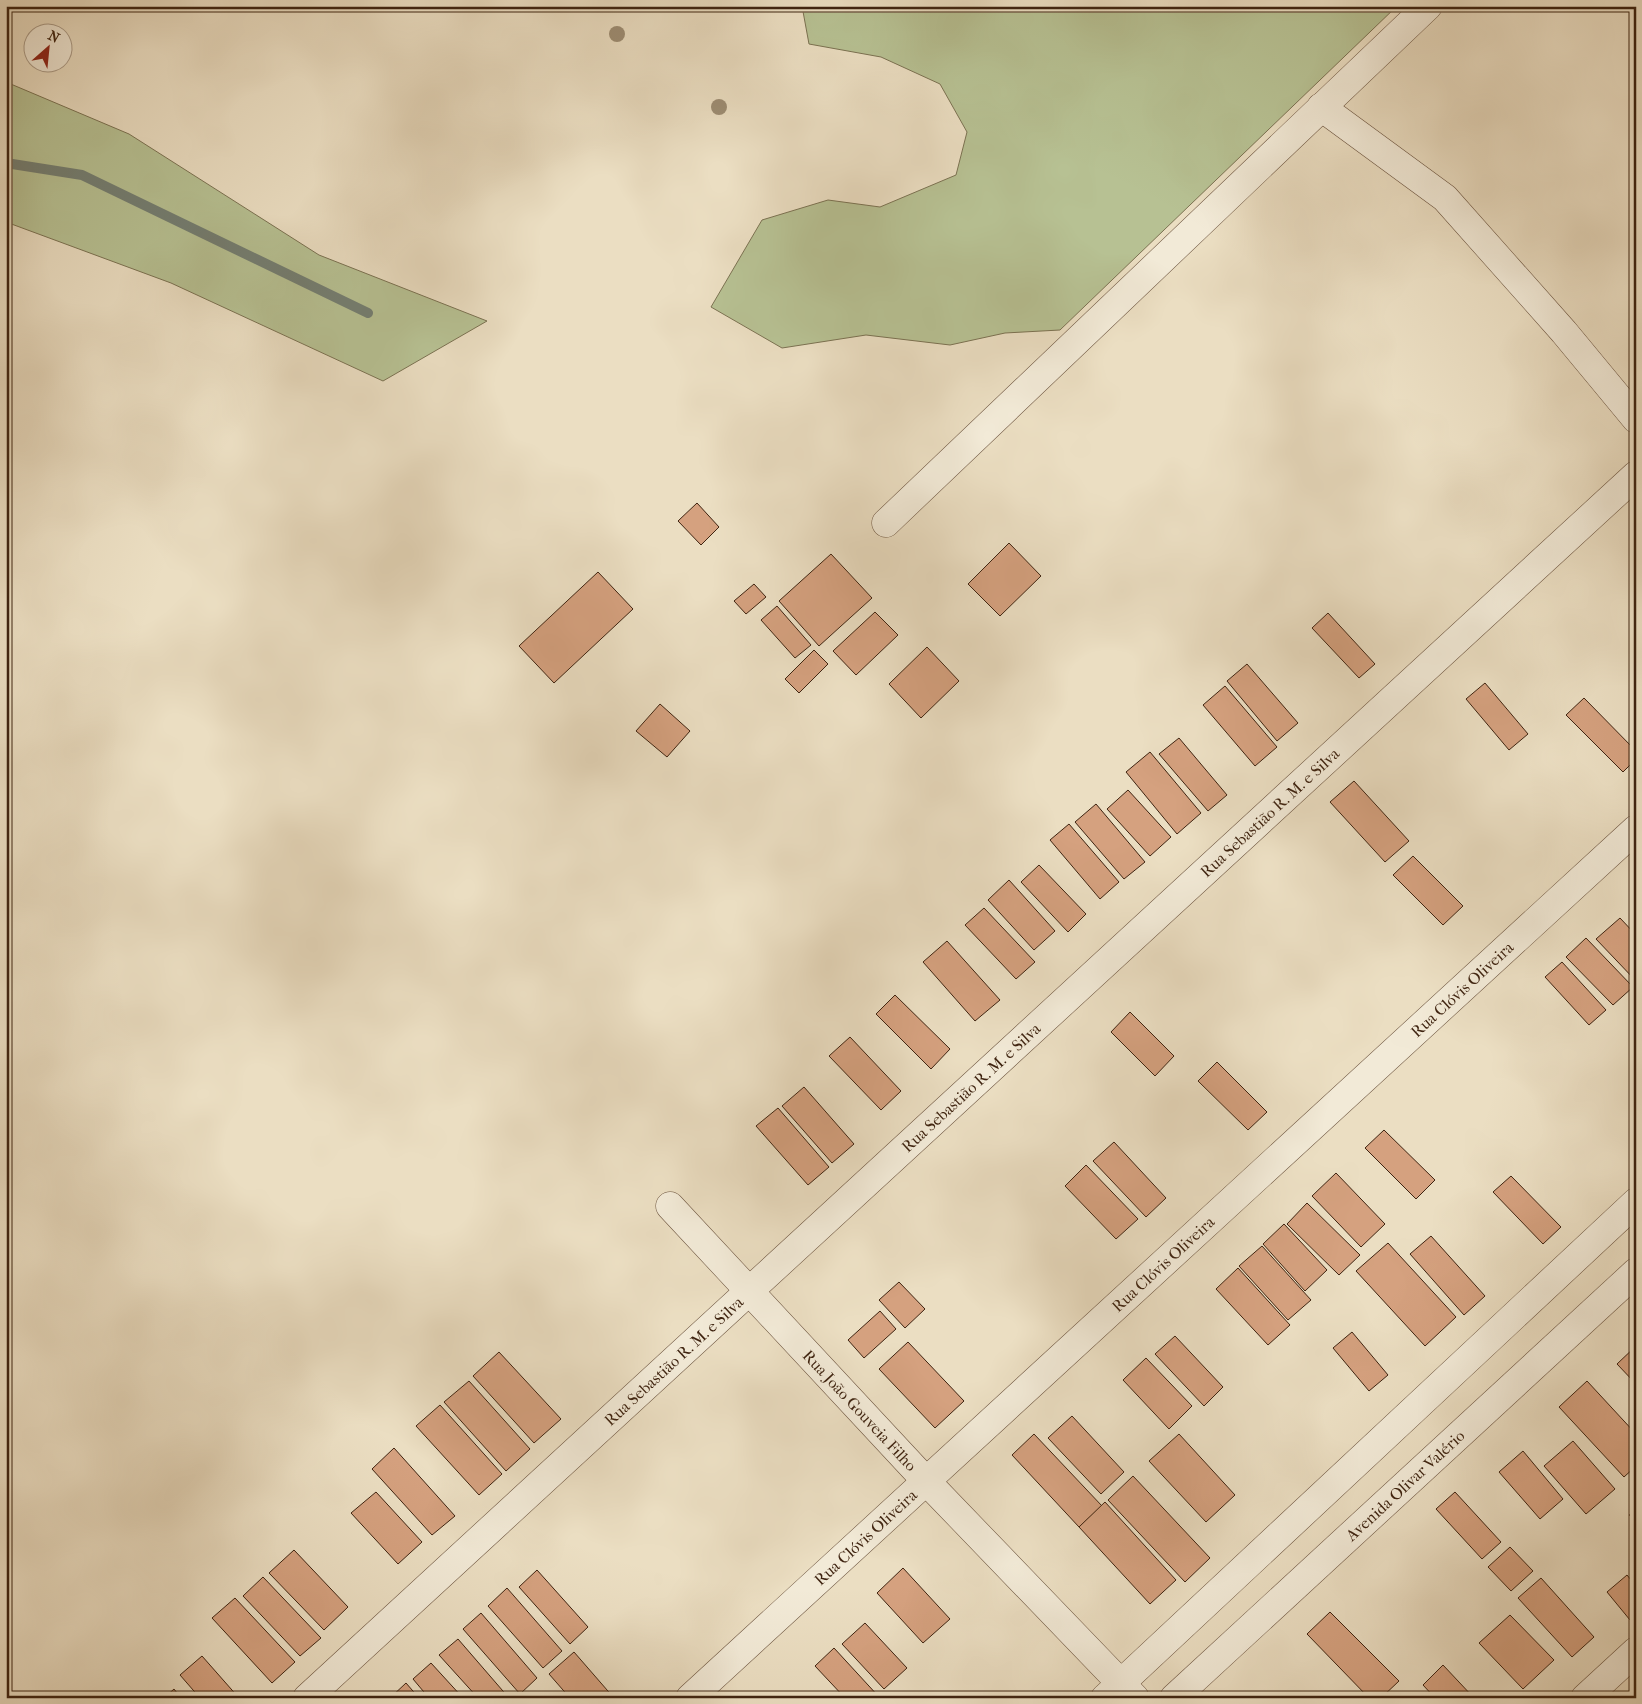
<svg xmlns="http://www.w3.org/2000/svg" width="1642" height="1704" font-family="'IM FELL French Canon',serif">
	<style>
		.green { fill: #b7c193; stroke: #7b7252 }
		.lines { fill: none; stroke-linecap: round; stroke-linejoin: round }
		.stream { stroke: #747f73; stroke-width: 10 }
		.building { fill: #d5a17f; stroke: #3f2411 }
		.minor-casing { stroke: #6a523d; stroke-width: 29 }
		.tertiary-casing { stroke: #6a523d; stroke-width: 29 }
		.minor { stroke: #f2ead7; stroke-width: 28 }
		.tertiary { stroke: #f2ead7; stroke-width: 28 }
		.tree { fill: #9d8d73 }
		.labels { text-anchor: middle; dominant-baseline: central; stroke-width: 4.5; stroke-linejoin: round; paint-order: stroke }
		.street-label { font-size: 16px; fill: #3f2411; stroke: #f2ead7 }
	</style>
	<rect width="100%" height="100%" fill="#ebdec2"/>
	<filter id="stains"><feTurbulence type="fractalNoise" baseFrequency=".004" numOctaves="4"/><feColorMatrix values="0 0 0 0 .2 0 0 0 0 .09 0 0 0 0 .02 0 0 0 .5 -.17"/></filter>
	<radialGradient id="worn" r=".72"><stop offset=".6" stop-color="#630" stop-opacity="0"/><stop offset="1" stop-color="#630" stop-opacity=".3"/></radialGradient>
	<!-- green -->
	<g class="green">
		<polygon points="802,6 1397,6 1060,330 1005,333 950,345 866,335 782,348 711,307 762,220 828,200 880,207 956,175 967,132 940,84 881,57 809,44"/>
		<polygon points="6,82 129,134 319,255 487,321 383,381 171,283 6,222"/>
	</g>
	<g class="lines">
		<!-- stream -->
		<polyline class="stream" points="6,163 82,175 368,313"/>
	</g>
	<!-- building -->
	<g class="building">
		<polygon points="697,503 719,527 701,545 678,521"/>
		<polygon points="1009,543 1041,576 1000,616 968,584"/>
		<polygon points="831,554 872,598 819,646 779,601"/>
		<polygon points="598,572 633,609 554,683 519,646"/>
		<polygon points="754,584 766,597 746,614 734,601"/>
		<polygon points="777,606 811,645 795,658 761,620"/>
		<polygon points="875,612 898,635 856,675 833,651"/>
		<polygon points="1328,613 1375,664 1359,678 1312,628"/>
		<polygon points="927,647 959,681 921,718 889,684"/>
		<polygon points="814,650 828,664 799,693 785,679"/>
		<polygon points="1247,664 1298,723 1277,741 1227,681"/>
		<polygon points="1485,683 1528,734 1509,750 1466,699"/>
		<polygon points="1225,686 1277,747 1255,766 1203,705"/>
		<polygon points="1584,698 1636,751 1636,759 1623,772 1566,715"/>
		<polygon points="660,704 690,731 667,757 636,731"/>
		<polygon points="1179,738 1227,795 1208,811 1159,754"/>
		<polygon points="1150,752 1201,813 1177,834 1126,772"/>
		<polygon points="1354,781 1409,841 1385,862 1330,802"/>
		<polygon points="1128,790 1171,837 1150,856 1107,809"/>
		<polygon points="1096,804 1145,862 1124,879 1075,822"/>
		<polygon points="1069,824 1119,882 1100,899 1050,840"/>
		<polygon points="1413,856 1463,906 1443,925 1393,875"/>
		<polygon points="1039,865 1086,914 1068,932 1021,882"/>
		<polygon points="1009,880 1055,931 1034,950 988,900"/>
		<polygon points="984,908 1035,962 1016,979 965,925"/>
		<polygon points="1620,918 1636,935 1636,981 1596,939"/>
		<polygon points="1586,938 1633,987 1613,1005 1566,957"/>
		<polygon points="947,941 1000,1000 975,1021 923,962"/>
		<polygon points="1562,962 1606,1010 1589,1025 1545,977"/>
		<polygon points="895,995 950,1049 931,1069 876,1014"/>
		<polygon points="1130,1012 1174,1056 1155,1076 1111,1032"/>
		<polygon points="850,1037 901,1091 881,1110 829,1056"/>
		<polygon points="1217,1062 1267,1112 1248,1130 1198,1081"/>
		<polygon points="804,1087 854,1144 832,1163 782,1106"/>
		<polygon points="778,1108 829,1167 808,1185 756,1126"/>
		<polygon points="1384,1130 1435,1180 1416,1199 1365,1148"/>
		<polygon points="1114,1142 1166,1198 1146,1217 1093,1161"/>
		<polygon points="1086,1165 1138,1219 1116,1239 1065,1186"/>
		<polygon points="1336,1173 1385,1224 1361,1247 1312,1196"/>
		<polygon points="1511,1176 1561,1227 1543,1244 1493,1192"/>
		<polygon points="1307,1203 1360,1255 1339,1275 1287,1224"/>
		<polygon points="1284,1224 1327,1270 1305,1291 1263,1244"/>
		<polygon points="1431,1236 1485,1296 1464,1315 1410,1254"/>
		<polygon points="1388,1243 1456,1317 1425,1346 1356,1271"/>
		<polygon points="1262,1246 1311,1300 1288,1320 1239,1266"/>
		<polygon points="1238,1268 1290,1325 1268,1345 1216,1289"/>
		<polygon points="899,1282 925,1309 905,1328 879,1300"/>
		<polygon points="880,1311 896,1329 864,1358 848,1340"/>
		<polygon points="1352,1332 1388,1375 1369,1391 1333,1348"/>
		<polygon points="1175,1336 1223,1387 1204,1406 1155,1354"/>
		<polygon points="908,1342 964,1401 935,1428 879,1369"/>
		<polygon points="1636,1346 1636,1384 1617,1364"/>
		<polygon points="499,1352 561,1419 534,1443 473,1376"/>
		<polygon points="1146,1358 1192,1406 1169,1429 1123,1380"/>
		<polygon points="469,1381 530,1449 506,1471 444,1402"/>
		<polygon points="1587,1381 1636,1434 1636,1466 1624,1477 1559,1407"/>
		<polygon points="440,1405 502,1474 479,1495 416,1426"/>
		<polygon points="1072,1416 1124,1472 1101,1494 1048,1438"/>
		<polygon points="1034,1434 1102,1506 1079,1527 1012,1455"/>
		<polygon points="1179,1434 1235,1495 1206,1522 1149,1461"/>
		<polygon points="1573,1441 1615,1489 1586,1514 1544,1466"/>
		<polygon points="394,1448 455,1516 432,1535 372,1469"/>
		<polygon points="1523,1451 1563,1499 1540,1519 1499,1472"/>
		<polygon points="1133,1476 1210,1558 1185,1582 1108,1500"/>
		<polygon points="376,1492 422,1542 398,1564 351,1513"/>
		<polygon points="1455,1492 1501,1542 1482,1559 1436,1509"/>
		<polygon points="1105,1502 1176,1580 1150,1604 1079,1527"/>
		<polygon points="1636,1509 1636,1522 1629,1515"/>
		<polygon points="1510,1547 1533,1571 1511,1591 1488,1567"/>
		<polygon points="294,1550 348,1607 324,1630 269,1573"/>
		<polygon points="903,1568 950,1619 923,1643 877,1593"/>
		<polygon points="537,1570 588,1627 570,1644 519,1587"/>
		<polygon points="1627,1575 1636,1586 1636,1616 1630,1620 1607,1592"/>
		<polygon points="263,1577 321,1638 300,1656 243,1596"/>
		<polygon points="1541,1578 1594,1637 1572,1657 1518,1598"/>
		<polygon points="507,1588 562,1651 543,1668 488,1606"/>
		<polygon points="235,1598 295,1662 272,1683 212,1618"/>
		<polygon points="1330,1612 1399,1681 1381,1698 1369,1698 1307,1634"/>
		<polygon points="481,1613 537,1678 520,1694 463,1629"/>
		<polygon points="1510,1615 1554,1660 1523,1689 1479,1643"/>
		<polygon points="865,1623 907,1668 884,1689 842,1644"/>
		<polygon points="458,1639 509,1698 478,1698 439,1655"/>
		<polygon points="834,1648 880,1698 845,1698 815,1666"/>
		<polygon points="574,1652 614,1698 570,1698 549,1674"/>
		<polygon points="202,1656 239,1698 200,1698 180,1675"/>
		<polygon points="431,1663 463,1698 429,1698 413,1679"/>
		<polygon points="1443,1665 1474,1698 1435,1698 1423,1685"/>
		<polygon points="406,1683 419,1698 390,1698"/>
		<polygon points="174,1689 181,1698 164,1698"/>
	</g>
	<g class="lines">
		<defs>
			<g id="minor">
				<polyline points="1321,107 1445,198 1564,332 1636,419"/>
				<polyline points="886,523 1428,6"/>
				<path id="s1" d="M670,1206L927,1482L1135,1698"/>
				<path id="s2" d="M690,1698L1636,829"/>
				<polyline points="1105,1698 1636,1202"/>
				<path id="s3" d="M1174,1698L1636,1272"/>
				<polyline points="1585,1698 1636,1651"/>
			</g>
			<g id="tertiary">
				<path id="s4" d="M307,1698L1636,475"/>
			</g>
		</defs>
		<!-- minor casing -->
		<use href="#minor" class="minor-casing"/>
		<!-- tertiary casing -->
		<use href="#tertiary" class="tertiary-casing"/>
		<!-- minor -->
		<use href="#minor" class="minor"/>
		<!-- tertiary -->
		<use href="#tertiary" class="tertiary"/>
	</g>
	<!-- trees -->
	<g class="tree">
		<circle cx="617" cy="34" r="8"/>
		<circle cx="719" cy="107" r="8"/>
	</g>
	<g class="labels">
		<!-- street labels -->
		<g class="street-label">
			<text stroke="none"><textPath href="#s4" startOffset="1308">Rua Sebastião R. M. e Silva</textPath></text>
			<text stroke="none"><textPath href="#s2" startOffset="1048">Rua Clóvis Oliveira</textPath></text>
			<text stroke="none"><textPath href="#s4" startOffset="902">Rua Sebastião R. M. e Silva</textPath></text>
			<text stroke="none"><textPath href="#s2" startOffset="642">Rua Clóvis Oliveira</textPath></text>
			<text stroke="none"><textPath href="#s4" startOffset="498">Rua Sebastião R. M. e Silva</textPath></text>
			<text stroke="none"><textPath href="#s1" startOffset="279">Rua João Gouveia Filho</textPath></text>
			<text stroke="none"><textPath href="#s3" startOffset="314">Avenida Olivar Valério</textPath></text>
			<text stroke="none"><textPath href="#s2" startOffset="238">Rua Clóvis Oliveira</textPath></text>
		</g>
	</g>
	<!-- margin -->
	<rect width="1642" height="1704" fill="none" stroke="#ebdec2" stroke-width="25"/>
	<rect x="8" y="8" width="1627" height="1689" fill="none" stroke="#3f2411" stroke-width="2.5"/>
	<rect x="12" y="12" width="1617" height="1679" fill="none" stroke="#3f2411"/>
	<!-- north arrow -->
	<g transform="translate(48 48) rotate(27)"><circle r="24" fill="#f2ead7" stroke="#aa9b88"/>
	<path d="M0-4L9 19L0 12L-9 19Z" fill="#8f2418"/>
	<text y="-8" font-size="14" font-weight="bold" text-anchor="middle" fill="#3f2411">N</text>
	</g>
	<rect width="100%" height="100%" filter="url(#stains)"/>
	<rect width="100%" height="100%" fill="url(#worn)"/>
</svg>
